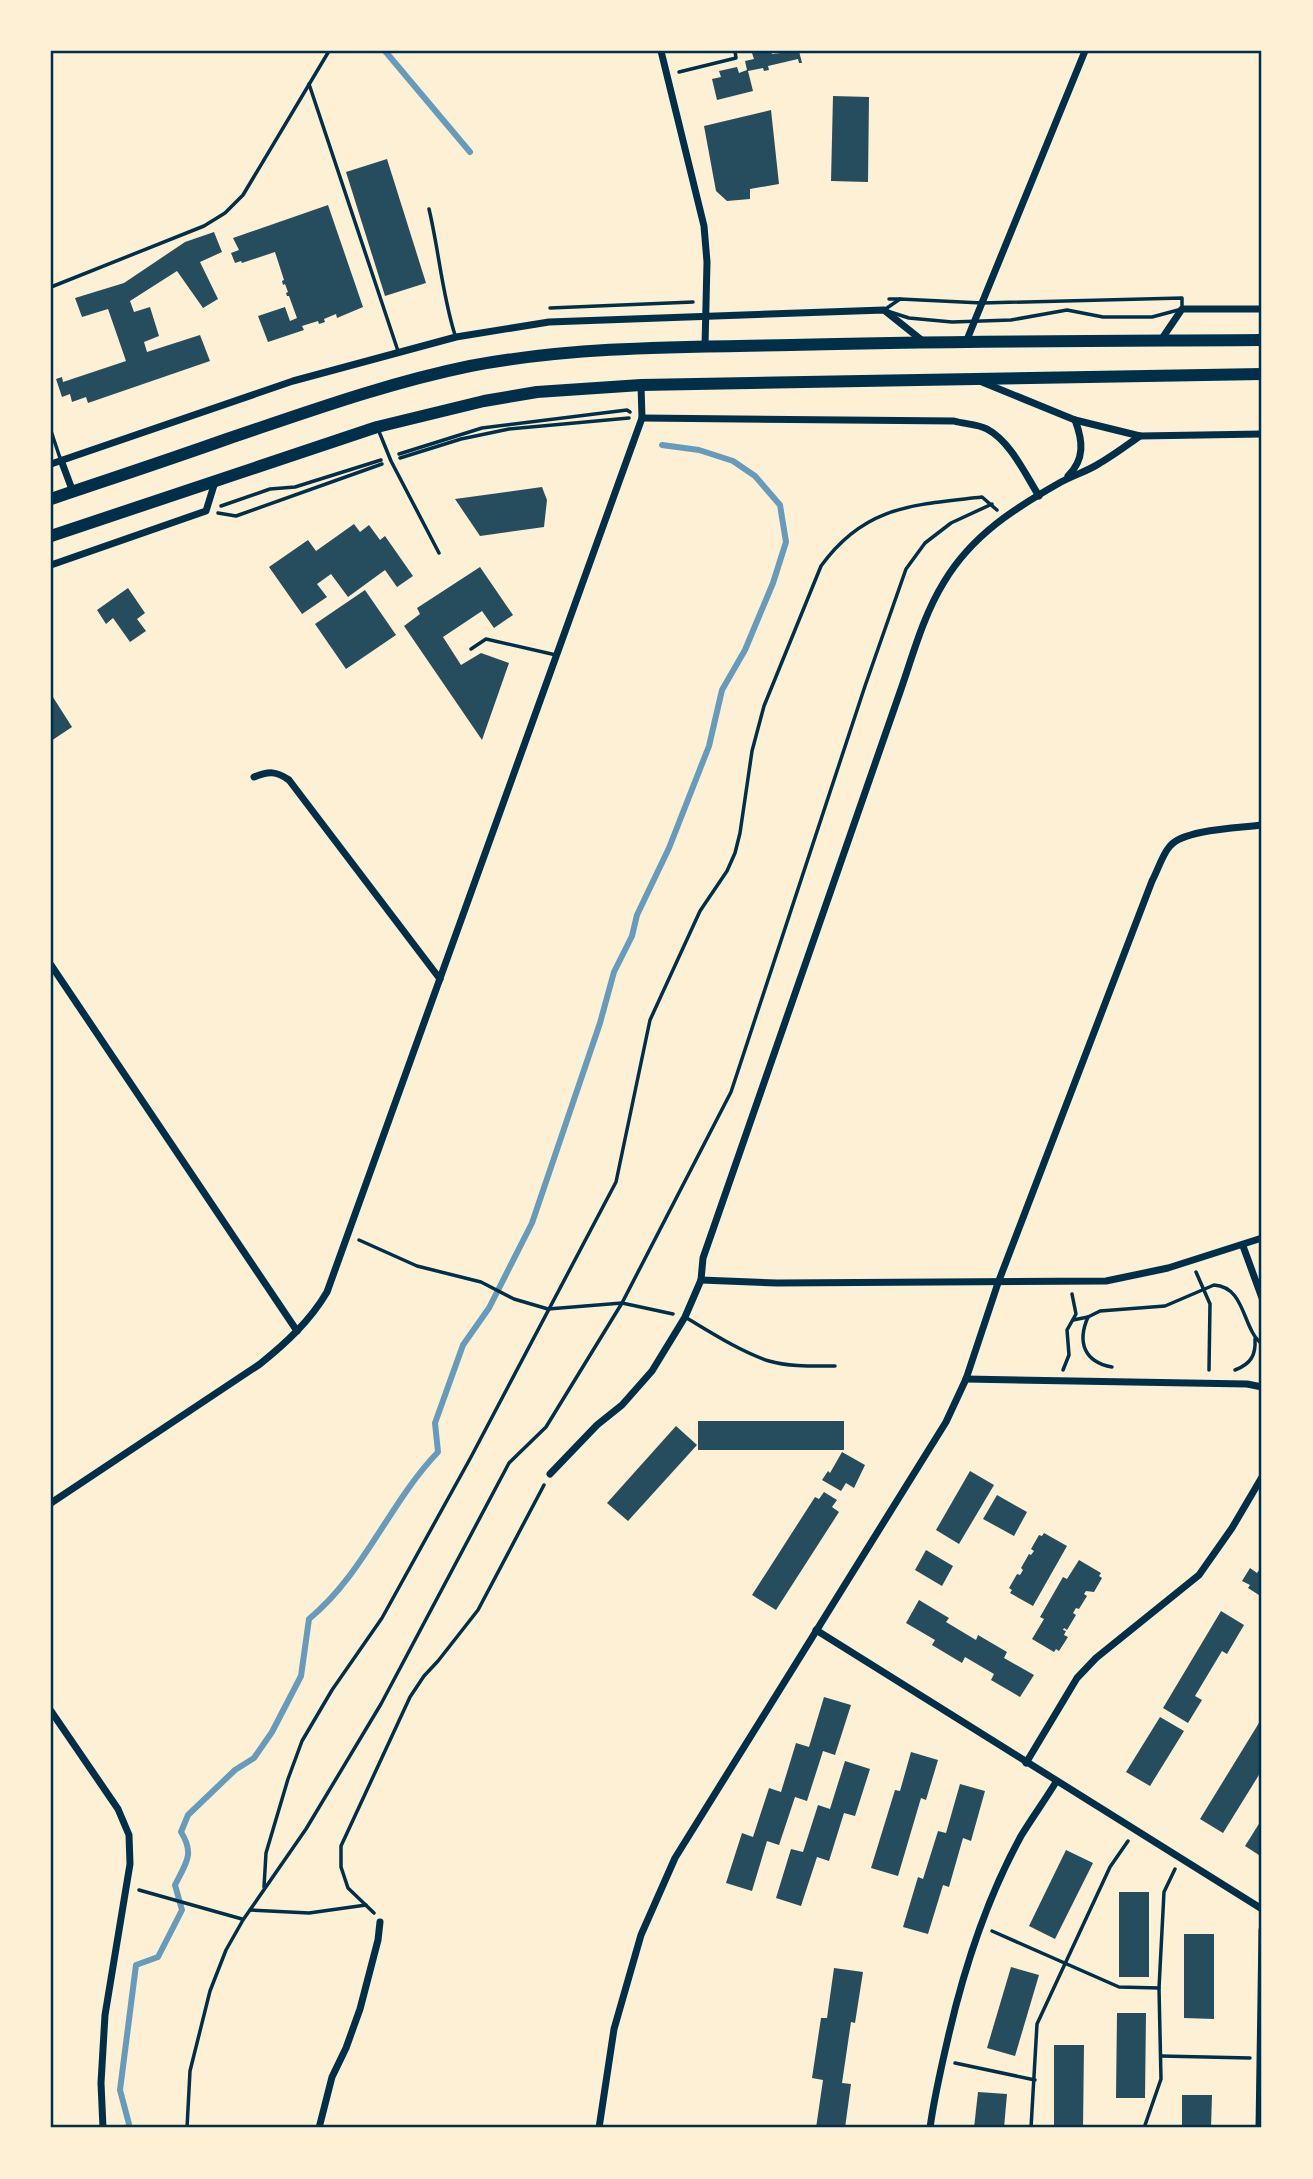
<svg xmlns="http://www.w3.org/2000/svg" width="1313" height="2179" font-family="'Fira Sans Condensed',sans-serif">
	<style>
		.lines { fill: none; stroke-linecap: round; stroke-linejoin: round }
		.stream { stroke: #669bbc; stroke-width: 6 }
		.building { fill: #264d5e }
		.path { stroke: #003049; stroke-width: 3.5 }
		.service { stroke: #003049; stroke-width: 3.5 }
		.minor { stroke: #003049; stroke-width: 7 }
		.primary { stroke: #003049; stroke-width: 12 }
		.neatline { fill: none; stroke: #003049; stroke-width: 2.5 }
	</style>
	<rect width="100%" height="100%" fill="#fdf0d5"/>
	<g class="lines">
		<!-- stream -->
		<g class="stream">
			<polyline points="385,51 470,152"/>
			<path d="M128,2128L129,2124L120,2090L136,1965L158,1957L182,1910L175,1885C186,1863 195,1854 181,1832L188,1815L235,1770L254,1758L272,1732L301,1676L309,1619C364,1574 389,1503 438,1452L435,1423L463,1345L489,1308L532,1223L600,1023L614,972L632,936L637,915L669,848L709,746L722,690L745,650L773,583L786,542L780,505L755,476L733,461L699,450L662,445"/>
		</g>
	</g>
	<!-- building -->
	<g class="building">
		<polygon points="763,51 771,51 772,54 799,51 802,63 799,63 798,59 768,66 769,70 764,71 763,68 748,71 753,91 717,100 712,79 721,77 719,71 737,67 739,73 747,70 745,61 754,59 752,53"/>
		<polygon points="833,96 869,97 868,182 831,181"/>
		<polygon points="771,110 779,184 750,189 750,199 727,201 716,191 704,126"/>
		<polygon points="387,159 426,283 385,296 346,172"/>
		<polygon points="328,205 363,307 337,318 336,314 324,319 325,322 319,324 318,321 302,326 304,330 268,342 258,316 285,307 290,321 297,318 289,296 287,296 286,293 288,292 285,284 283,285 282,281 284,280 275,252 242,263 241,261 235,263 231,253 239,250 233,238"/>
		<polygon points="214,232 222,252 200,262 218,299 203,308 177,271 130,301 134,312 150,307 159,336 144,342 147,352 200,335 210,361 88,403 86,397 72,402 70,394 62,397 56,379 62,377 63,382 126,361 108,309 82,317 75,298 124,283 185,242"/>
		<polygon points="542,487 547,500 544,527 480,536 455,499"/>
		<polygon points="354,524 360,532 369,525 380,540 385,536 413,576 397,587 385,570 348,597 331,574 317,584 327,597 302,614 269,567 308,540 316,551"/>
		<polygon points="480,567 513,615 494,628 482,611 443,637 461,665 481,653 509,663 482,740 404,626 420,614 417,608"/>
		<polygon points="128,588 145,613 137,619 146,631 130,642 113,618 106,624 97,610"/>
		<polygon points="365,590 396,635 346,669 315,624"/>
		<polygon points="51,694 72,727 51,741"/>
		<rect x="698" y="1421" width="146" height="29"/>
		<polygon points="676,1426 697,1445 628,1521 607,1503"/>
		<polygon points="842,1452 865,1465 854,1488 846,1483 841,1491 822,1480 828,1471 830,1473"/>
		<polygon points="970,1471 994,1485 959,1544 936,1530"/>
		<polygon points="824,1492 837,1500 832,1507 839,1512 776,1610 752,1595 815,1497 819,1499"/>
		<polygon points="997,1495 1027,1512 1014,1536 983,1519"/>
		<polygon points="1044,1533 1067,1546 1033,1606 1010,1593 1012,1590 1009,1588 1017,1574 1020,1575 1023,1570 1021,1568 1029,1554 1031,1555 1034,1551 1031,1549 1039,1535 1042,1536"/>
		<polygon points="926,1550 953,1566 942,1586 915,1570"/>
		<polygon points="1079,1560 1101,1573 1099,1576 1102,1578 1094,1592 1086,1591 1084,1594 1087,1596 1079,1609 1076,1608 1073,1613 1076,1615 1067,1630 1064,1628 1063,1630 1066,1631 1064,1635 1068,1637 1059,1651 1056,1649 1054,1652 1032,1639 1044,1619 1040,1617 1063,1577 1067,1579"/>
		<polygon points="1250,1568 1257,1573 1260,1569 1262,1571 1262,1597 1248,1588 1250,1585 1242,1581"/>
		<polygon points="919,1600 949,1618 946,1622 976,1640 978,1635 1007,1652 1004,1658 1034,1675 1020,1697 991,1680 994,1674 965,1657 962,1663 932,1645 935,1640 906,1623"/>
		<polygon points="1221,1611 1244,1625 1227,1654 1222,1651 1195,1696 1202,1700 1188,1723 1163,1708"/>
		<polygon points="824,1697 851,1705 835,1755 823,1751 807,1801 795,1797 779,1845 767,1841 752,1891 726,1883 742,1833 753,1837 769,1788 781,1792 796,1743 809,1747"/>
		<polygon points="1160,1717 1184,1731 1150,1786 1126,1772"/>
		<polygon points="1262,1718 1262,1770 1223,1833 1200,1819"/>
		<polygon points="911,1752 938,1760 926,1800 921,1798 898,1876 871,1868 895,1790 900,1791"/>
		<polygon points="845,1761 870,1769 855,1816 844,1813 829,1861 817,1857 801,1906 776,1898 791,1849 803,1852 818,1805 830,1809"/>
		<polygon points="960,1784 985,1791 971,1841 963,1838 949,1887 943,1885 928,1934 903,1927 918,1877 923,1879 938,1831 946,1833"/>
		<polygon points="1262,1819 1262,1857 1245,1846"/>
		<polygon points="1066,1850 1093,1863 1055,1939 1029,1926"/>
		<rect x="1119" y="1892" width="30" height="85"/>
		<polygon points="1184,1934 1214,1934 1214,2019 1184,2018"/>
		<polygon points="1011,1967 1039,1975 1015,2056 987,2048"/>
		<polygon points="834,1968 863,1972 855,2023 851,2022 842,2083 851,2084 845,2128 816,2128 823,2080 812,2078 821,2018 827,2018"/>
		<polygon points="1117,2013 1146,2013 1145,2098 1116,2098"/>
		<polygon points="1054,2045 1084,2045 1083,2128 1054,2128"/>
		<polygon points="978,2092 1007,2094 1004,2128 974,2128"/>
		<polygon points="1182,2095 1212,2095 1211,2128 1182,2128"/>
	</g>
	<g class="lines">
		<!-- path -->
		<g class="path">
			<polyline points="679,72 736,58 735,51"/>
			<polygon points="1182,298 1182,309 1152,317 1103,317 1067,310 1011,320 952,322 909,318 884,310 900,299 982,303"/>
			<polyline points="889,299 900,299"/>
			<polyline points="550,308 693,302"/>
			<polyline points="399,454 482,428 627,410 630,412"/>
			<polyline points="400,458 461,439 509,429 629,418"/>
			<polyline points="221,506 270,489 295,487 381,460"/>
			<polyline points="218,513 236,516 382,464"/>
			<polyline points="359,1240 417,1266 481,1282 514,1299 548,1309 622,1303 673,1314"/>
			<polyline points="1196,1272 1210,1304 1209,1370"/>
			<path d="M1088,1317C1077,1342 1084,1362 1112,1367"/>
			<path d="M1073,1320L1088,1317L1100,1311L1165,1306L1214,1285C1246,1287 1242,1329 1262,1344"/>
			<polyline points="1063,1370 1069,1355 1067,1330 1076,1314 1072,1294"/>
			<path d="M1235,1370C1251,1364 1256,1355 1255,1339"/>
			<path d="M264,1887L266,1853L288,1779L302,1741L332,1690L382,1618L471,1457L616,1182L650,1020L700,911L727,871L735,853L740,833L752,751L764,706L821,566C865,505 914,505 982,497L997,510"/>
			<polyline points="139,1890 242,1919"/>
			<polyline points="250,1910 309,1913 366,1905"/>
			<polyline points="374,1913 348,1888 341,1867 341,1846 410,1697 424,1676 438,1661 478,1610 544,1485"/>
			<polyline points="992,1931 1119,1987 1159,1988"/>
			<polyline points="1161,2056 1250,2058"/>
			<polyline points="955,2063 1035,2080"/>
			<polyline points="187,2128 190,2071 210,1991 226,1950 243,1920 306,1829 381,1704 509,1463 546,1427 622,1303 731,1092 865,686 906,569 925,543 951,523 992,504"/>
			<polyline points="1031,2128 1037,2024 1110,1867 1128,1841"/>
			<polyline points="1144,2128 1161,2079 1159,1988 1164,1892 1175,1869"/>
		</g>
		<!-- service -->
		<g class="service">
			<polyline points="309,84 398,351"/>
			<path d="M429,209C439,251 442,294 455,335"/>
			<polyline points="51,287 204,226 225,213 243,195 329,51"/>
			<polyline points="378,429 391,461 439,553"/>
			<polyline points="51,431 60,458"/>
			<polyline points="471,649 486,639 556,655"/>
			<path d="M685,1317C710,1332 741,1352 769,1361C789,1367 814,1366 835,1366"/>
		</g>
		<!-- minor -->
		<g class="minor">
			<polyline points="661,51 704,226 707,262 705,346"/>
			<polyline points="1161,340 1182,309 1262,309"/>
			<polyline points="966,342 1085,51"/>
			<polyline points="982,382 1075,420 1140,436 1262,434"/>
			<path d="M642,418L954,421C964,424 978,424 987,429C1011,442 1025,474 1039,496"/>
			<polyline points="61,460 73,492"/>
			<polyline points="51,464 293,381 456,337 549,322 884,310 924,342"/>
			<path d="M1068,476C1085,459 1083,441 1075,420"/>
			<polyline points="51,565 206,511 215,482"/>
			<path d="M254,777C269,771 276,771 289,780L440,979"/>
			<polyline points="51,965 297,1331"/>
			<polyline points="1243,1246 1262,1298"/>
			<polyline points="701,1280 777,1283 1106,1281 1168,1268 1262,1238"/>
			<polyline points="966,1379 1247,1384 1262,1387"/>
			<path d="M550,1474L597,1425L622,1405L652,1371L685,1317L701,1280L703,1258L900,692C913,655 923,616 944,582C972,535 1015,508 1061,482C1074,475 1088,471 1100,463C1114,455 1127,445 1140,436"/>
			<path d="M51,1503L260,1364C286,1343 310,1321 327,1292L642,418L641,385"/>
			<polyline points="816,1630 1262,1909"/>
			<polyline points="51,1711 118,1809 129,1835 130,1864 105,2015 101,2083 103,2128"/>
			<polyline points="1026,1763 1077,1678 1096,1658 1199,1575 1232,1528 1262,1477"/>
			<polyline points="319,2128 332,2077 346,2048 360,2009 378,1940 380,1922"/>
			<path d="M599,2128L614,2029L641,1935L675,1858L946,1422L966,1379L998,1283L1152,881C1158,870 1162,855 1170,846C1184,829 1241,828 1262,825"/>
			<path d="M930,2128C934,2098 941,2068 948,2038C964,1968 986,1900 1021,1836C1032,1818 1045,1800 1056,1782"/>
			<polyline points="1259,2128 1262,1930"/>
		</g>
		<!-- primary -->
		<g class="primary">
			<path d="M51,499C110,479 168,460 227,439C307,412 387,383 470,366C575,346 685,347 791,345C948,341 1105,341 1262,340"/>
			<polyline points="51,536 377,427 484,401 537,392 641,385 1262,374"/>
		</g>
	</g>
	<!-- border -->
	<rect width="1313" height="2179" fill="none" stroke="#fdf0d5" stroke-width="105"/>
	<rect x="52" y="52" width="1208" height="2074" class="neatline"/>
</svg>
